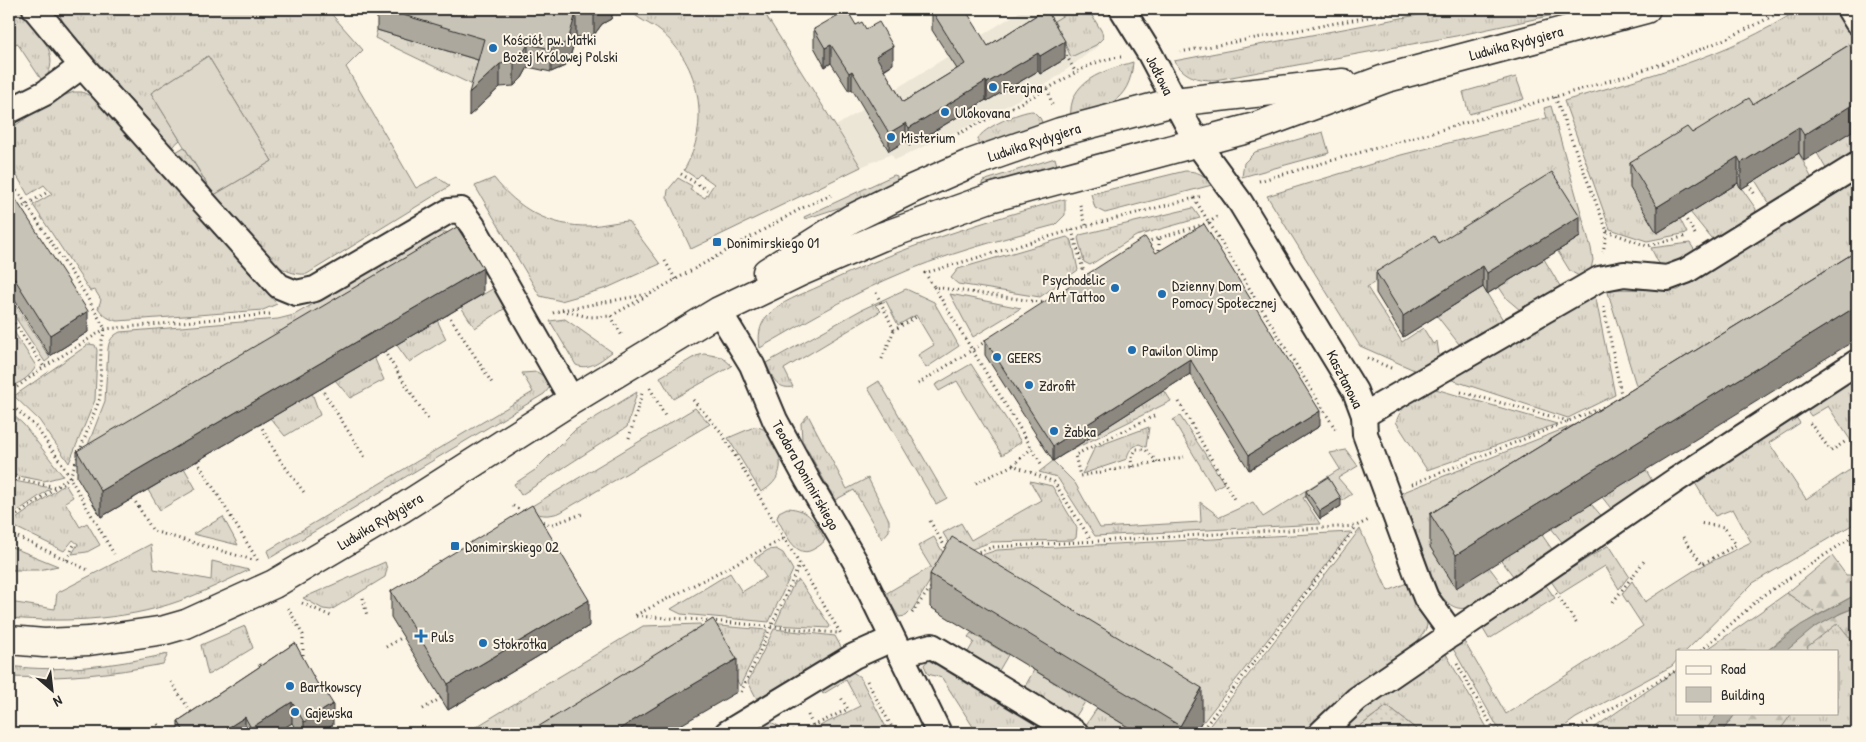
<svg xmlns="http://www.w3.org/2000/svg" width="1866" height="742" font-family="'Patrick Hand',sans-serif">
	<style>
		.built { fill: #ece6d7 }
		.grass { fill: url(#grass-tufts); stroke: #84827a }
		.forest { fill: url(#forest-firs); stroke: #84827a }
		.park { fill: url(#park-dots); stroke: #84827a }
		.pitch { fill: #ded8ca; stroke: #84827a }
		.water { fill: #b4b0a5; stroke: #7d7b74 }
		.lines { fill: none; stroke-linecap: round; stroke-linejoin: round }
		.minor-casing { stroke: #2b2b2b; stroke-width: 28 }
		.tertiary-casing { stroke: #2b2b2b; stroke-width: 31 }
		.path { stroke: #2b2b2b; stroke-width: 3; stroke-dasharray: 1 4; stroke-linecap: butt }
		.minor { stroke: #fcf5e5; stroke-width: 24 }
		.tertiary { stroke: #fcf5e5; stroke-width: 28 }
		.wall { fill: #aca89d; stroke: #2b2b2b }
		.shaded-wall { fill: #8c8880; stroke: #2b2b2b }
		.building { fill: #c8c3b7; stroke: #2b2b2b }
		.poi-dot { fill: #1f6fb2; stroke: #fcf5e5; stroke-width: 2 }
		.labels { text-anchor: middle; dominant-baseline: central; stroke-width: 4; stroke-linejoin: round; paint-order: stroke }
		.poi-label { font-size: 15px; fill: #2b2b2b; stroke: #fcf5e5; text-anchor: start }
		.street-label { font-size: 15px; fill: #2b2b2b; stroke: #fcf5e5 }
	</style>
	<defs>
		<pattern id="grass-tufts" width="24" height="20" patternUnits="userSpaceOnUse" patternTransform="scale(1.25)"><rect width="24" height="20" fill="#ded8ca"/><path d="M3 7l-1-3M5 7V3M7 7l1-3M15 17l-1-3M17 17v-4M19 17l1-3" fill="none" stroke="#bfbaae"/></pattern>
		<pattern id="forest-firs" width="22" height="20" patternUnits="userSpaceOnUse" patternTransform="scale(1.25)"><rect width="22" height="20" fill="#ded8ca"/><path d="M5 1l3.5 6h-7zM16 11l3.5 6h-7z" fill="#bfbaae"/></pattern>
		<pattern id="park-dots" width="8" height="8" patternUnits="userSpaceOnUse" patternTransform="scale(1.25)"><rect width="8" height="8" fill="#ded8ca"/><path d="M2 2h.1M6 6h.1" fill="none" stroke="#bfbaae" stroke-width="1.8" stroke-linecap="round"/></pattern>
	</defs>
	<rect width="100%" height="100%" fill="#fcf5e5"/>
	<filter id="ink" filterUnits="userSpaceOnUse"><feTurbulence type="fractalNoise" baseFrequency=".02" numOctaves="2"/><feDisplacementMap in="SourceGraphic" scale="10" xChannelSelector="R" yChannelSelector="G"/><feConvolveMatrix kernelMatrix="1 2 1 2 8 2 1 2 1" color-interpolation-filters="sRGB"/></filter>
	<g filter="url(#ink)">
		<!-- built -->
		<polygon class="built" points="1024,9 1088,9 1102,30 1098,46 1050,82 979,121 895,160 891,154 861,167 836,126"/>
		<!-- grass -->
		<g class="grass">
			<path d="M9,9H19C36,29 65,55 43,82L17,43L9,48Z"/>
			<path d="M57,9H327L363,50L346,67L416,188L437,177L450,186L307,274C294,275 286,271 275,264L176,152L184,147L214,195L272,161L208,56L151,93L180,140L172,147L64,24Z"/>
			<path d="M630,9H762L861,167L691,249L667,197L668,190L678,178L692,186L690,190L705,198L714,184L700,174L696,178L684,170C711,125 701,64 660,31C652,24 634,18 630,9Z"/>
			<polygon points="1074,9 1088,9 1102,32 1103,38 1096,45 1071,57 1054,21"/>
			<path d="M1449,9H1581L1456,36L1215,80C1196,80 1186,77 1174,61Z"/>
			<path d="M1799,9H1836L1857,40L1657,233L1680,219L1687,233L1647,241L1610,229L1564,101C1644,77 1728,57 1799,9Z"/>
			<polygon points="377,30 484,62 483,90 375,38"/>
			<path d="M1133,62C1130,103 1104,108 1071,119C1067,80 1104,71 1133,62Z"/>
			<polygon points="1516,77 1524,99 1469,114 1463,92"/>
			<path d="M74,92H82L97,99L277,304L263,310L118,321C109,320 103,315 98,308L101,300L95,290L90,291L33,205L52,194L44,185L28,195L9,162V130L51,100Z"/>
			<polygon points="1551,106 1591,248 1593,260 1591,269 1579,276 1570,271 1557,250 1581,235 1550,186 1435,246 1367,287 1402,342 1423,328 1433,344 1437,341 1440,362 1421,373 1360,346 1267,196 1401,155 1547,118 1544,108"/>
			<path d="M1033,111L1040,118L1045,128L978,150V139C982,128 1021,111 1033,111Z"/>
			<polygon points="1857,128 1857,153 1828,172 1817,153"/>
			<polygon points="1323,132 1329,153 1242,177 1244,163 1255,152"/>
			<polygon points="1799,153 1812,179 1771,206 1755,180"/>
			<polygon points="1055,158 1058,169 981,186 983,181"/>
			<path d="M1185,171C1198,171 1205,175 1212,185L1105,213L1095,208L1091,194Z"/>
			<polygon points="894,175 897,176 897,182 859,201 805,219 804,217"/>
			<path d="M494,178C518,209 550,227 590,226C603,225 615,222 628,221L660,264L607,288L561,301L540,296L475,186Z"/>
			<polygon points="1857,181 1857,284 1645,415 1607,289 1678,290"/>
			<polygon points="1738,183 1756,209 1754,218 1722,239 1711,238 1690,212"/>
			<path d="M1065,199V215L1055,225C999,240 941,255 888,279C843,299 802,324 760,348C758,336 759,326 767,316C779,302 803,294 820,286C899,248 981,222 1065,199Z"/>
			<polygon points="1193,208 1200,218 1136,236 1090,265 1084,262 1078,238 1080,235"/>
			<path d="M438,232C450,231 462,236 470,246L79,468L105,401L108,349C109,340 112,336 120,332L278,319L294,315Z"/>
			<polygon points="1067,237 1072,241 1078,270 1040,297 958,284 951,278 958,269"/>
			<polygon points="1690,243 1697,254 1675,267 1663,267 1658,262 1651,248"/>
			<polygon points="1544,259 1560,286 1520,310 1507,299 1499,287"/>
			<polygon points="496,287 507,307 475,328 461,307"/>
			<polygon points="1483,287 1503,320 1459,344 1437,316"/>
			<path d="M906,289L934,302L959,346L926,368L918,355L934,345L916,315L898,325L886,301L875,305L881,311L784,369L793,387C776,390 772,376 766,363L861,310Z"/>
			<polygon points="950,294 1021,308 973,337"/>
			<polygon points="1592,294 1596,299 1615,395 1568,418 1443,377"/>
			<polygon points="9,295 50,358 45,362 9,308"/>
			<path d="M565,319L612,352C601,360 589,371 576,365L550,321Z"/>
			<polygon points="437,320 446,339 409,362 396,344"/>
			<path d="M9,324L36,366C32,375 19,385 9,386Z"/>
			<polygon points="89,344 95,345 97,350 95,400 69,463 39,420 14,396"/>
			<polygon points="704,354 722,357 732,366 673,399 660,377 696,356"/>
			<polygon points="374,357 384,380 350,398 335,380"/>
			<polygon points="971,364 1021,442 1002,455 957,381 939,391 935,385"/>
			<polygon points="537,372 548,379 550,387 544,394 270,558 267,551 533,392 522,373"/>
			<polygon points="1857,375 1857,450 1828,406 1811,416 1806,409"/>
			<polygon points="879,381 947,498 936,504 868,388"/>
			<path d="M1432,388L1557,424L1427,470L1396,422C1402,403 1417,397 1432,388Z"/>
			<polygon points="1164,390 1171,401 1066,453"/>
			<polygon points="637,392 627,427 521,495 514,484 535,470 575,430"/>
			<polygon points="312,393 320,415 285,436 270,418"/>
			<path d="M695,408L710,424L561,512C548,517 539,516 527,509Z"/>
			<path d="M1617,408L1431,547L1456,587L1489,567L1504,587C1479,603 1458,625 1437,589L1401,493Z"/>
			<polygon points="9,411 24,425 63,476 44,481 9,474"/>
			<polygon points="808,415 847,489 868,478 889,520 889,531 882,539 854,490 835,500 802,440 801,423"/>
			<polygon points="1180,416 1224,483 1214,489 1173,420"/>
			<polygon points="1795,416 1800,423 1769,443 1806,499 1857,465 1857,522 1753,583 1686,651 1677,651 1677,660 1672,666 1576,718 1555,733 1501,733 1452,647 1464,641 1506,714 1643,626 1622,594 1632,581 1645,602 1698,568 1751,542 1733,509 1715,516 1695,483"/>
			<path d="M754,427C765,427 769,433 774,442C785,462 782,481 761,492L728,438Z"/>
			<path d="M1149,427L1146,447L1139,444C1131,448 1128,451 1127,459L1082,474L1095,447Z"/>
			<polygon points="1346,450 1358,466 1338,478 1352,494 1341,501 1330,481 1303,498 1320,524 1095,536 1057,477 1039,472 1053,461 1075,483 1100,528 1201,522 1200,502 1220,517 1253,502 1263,517 1340,469 1330,453"/>
			<polygon points="184,468 196,489 160,510 148,490"/>
			<polygon points="1646,470 1656,488 1616,515 1602,497"/>
			<polygon points="9,480 51,488 9,517"/>
			<polygon points="1030,481 1052,486 1077,528 1076,538 1073,540 991,542 956,555 943,533 961,523 971,540 1041,500"/>
			<polygon points="65,484 73,497 65,502 80,527 87,523 100,545 87,552 72,554 78,544 73,540 64,551 9,524"/>
			<polygon points="1591,504 1606,521 1566,547 1551,528"/>
			<path d="M787,508C810,509 815,522 825,540C822,545 817,547 812,550C795,559 784,530 777,518L779,512Z"/>
			<polygon points="223,517 238,545 193,534"/>
			<path d="M1360,529L1388,591L1409,582C1415,594 1427,611 1427,625C1425,645 1333,716 1313,733H1204Z"/>
			<polygon points="1351,532 1204,721 951,569 970,559 997,550"/>
			<polygon points="1542,535 1556,555 1517,581 1501,560"/>
			<polygon points="934,537 945,556 913,609 906,616 899,617 885,594 931,567 918,546"/>
			<path d="M151,544L154,569L211,580L212,561L249,570C230,579 210,589 190,597C133,620 69,623 9,618V602L55,609L57,593Z"/>
			<polygon points="1609,545 1629,576 1619,589 1605,566 1560,594 1551,581"/>
			<polygon points="9,546 58,566 39,570 9,570"/>
			<polygon points="776,549 783,553 793,570 769,622 681,614 671,609 730,573 742,592 766,577 754,559 768,550"/>
			<polygon points="385,562 387,569 385,577 331,610 323,609 303,598"/>
			<polygon points="799,580 830,626 829,628 775,625 794,583"/>
			<polygon points="1545,584 1555,598 1489,639 1483,629"/>
			<polygon points="1787,593 1818,615 1786,635 1767,651 1705,651"/>
			<polygon points="1857,607 1857,733 1721,733 1736,713 1837,713 1837,651 1786,651"/>
			<polygon points="700,624 712,648 574,733 466,733 643,626"/>
			<polygon points="707,625 767,630 740,686"/>
			<polygon points="245,626 253,648 208,675 201,645"/>
			<polygon points="774,629 835,636 843,651 758,701 748,682"/>
			<polygon points="971,633 1008,655 997,674 965,657 974,642 968,637"/>
			<polygon points="1445,652 1490,733 1421,733 1387,706 1351,733 1335,733 1342,724"/>
			<path d="M168,654L163,664C111,674 62,679 9,677V666C62,673 116,665 168,654Z"/>
			<polygon points="928,660 930,661 1049,733 977,733 942,678 928,674 924,665"/>
			<polygon points="1034,670 1085,702 1073,721 1022,692"/>
			<polygon points="1677,670 1677,713 1718,713 1704,733 1592,733 1594,728"/>
			<polygon points="851,671 860,677 889,733 818,733 816,728 860,706 846,680 823,694 819,687"/>
			<polygon points="1097,708 1138,733 1094,733 1084,728"/>
			<polygon points="765,719 792,733 743,733"/>
		</g>
		<!-- forest -->
		<g class="forest">
			<polygon points="1832,556 1846,575 1857,575 1857,594 1818,615 1787,593"/>
			<path d="M1857,607V647L1838,623L1807,647L1809,651H1786C1805,631 1831,616 1857,607Z"/>
			<polygon points="1736,713 1792,713 1778,733 1721,733"/>
		</g>
		<!-- park -->
		<polygon class="park" points="1387,706 1421,733 1351,733"/>
		<!-- pitch -->
		<polygon class="pitch" points="208,56 272,161 214,195 151,93"/>
		<!-- water -->
		<g class="water">
			<polygon points="1857,594 1857,607 1841,613 1814,628 1786,651 1767,651 1801,625"/>
			<polygon points="1718,713 1736,713 1721,733 1704,733"/>
		</g>
		<g class="lines">
			<defs>
				<g id="minor">
					<polyline points="35,9 82,66 279,286 296,293 315,289 449,211 461,210 473,226 572,400"/>
					<polyline points="1122,9 1150,54 1197,143 1240,202 1355,391 1364,415 1365,434 1420,583 1426,598 1452,634"/>
					<polyline points="1849,9 1857,22"/>
					<polyline points="9,111 45,93 82,66"/>
					<polyline points="719,311 752,365 775,420 808,481 856,563 939,733"/>
					<polyline points="1364,415 1599,279 1624,274 1667,278 1686,271 1857,165"/>
					<polyline points="900,654 932,646 1076,733"/>
					<polyline points="727,733 854,656 892,639"/>
					<polyline points="1321,733 1357,699 1676,480 1857,362"/>
				</g>
				<g id="tertiary">
					<polyline points="767,272 851,219 914,188 969,164 1060,132 1174,102 1343,83"/>
					<polyline points="9,640 44,643 89,641 165,630 186,624 274,584 401,509 572,400 719,311 800,272 881,237 990,198 1255,127 1387,78 1646,9"/>
				</g>
			</defs>
			<!-- minor casing -->
			<use href="#minor" class="minor-casing"/>
			<!-- tertiary casing -->
			<use href="#tertiary" class="tertiary-casing"/>
			<!-- path -->
			<g class="path">
				<polyline points="9,50 16,46"/>
				<polyline points="1064,51 1076,73"/>
				<polyline points="1180,52 1412,9"/>
				<polyline points="9,69 14,77"/>
				<polyline points="1048,89 1052,105"/>
				<polyline points="1555,97 1607,231 1603,252"/>
				<path d="M949,138C982,122 1015,106 1047,89C1071,76 1093,59 1121,57"/>
				<polyline points="681,174 707,190"/>
				<polyline points="9,178 87,297 105,329 101,344 100,398 80,450"/>
				<path d="M1259,181C1354,154 1449,128 1544,100C1627,76 1710,52 1785,9"/>
				<polyline points="1748,184 1756,196"/>
				<polyline points="1194,198 1336,430"/>
				<polyline points="1080,205 1086,226"/>
				<polyline points="19,209 46,193"/>
				<polyline points="1684,216 1695,234"/>
				<polyline points="1072,230 1086,280"/>
				<polyline points="1607,231 1647,246 1687,236"/>
				<polyline points="1146,242 1208,223 1217,217"/>
				<polyline points="1159,255 1159,238"/>
				<polyline points="665,261 676,280"/>
				<polyline points="934,287 1042,465"/>
				<polyline points="876,293 894,330 916,317"/>
				<polyline points="1047,303 934,287 925,273 1086,226 1202,196"/>
				<polyline points="1604,307 1622,399"/>
				<polyline points="562,310 649,294"/>
				<polyline points="553,313 561,310 589,317 611,316 802,208 831,195"/>
				<polyline points="448,314 492,383"/>
				<polyline points="9,315 44,367"/>
				<polyline points="611,316 622,336"/>
				<polyline points="384,351 429,421"/>
				<polyline points="1367,358 1391,368"/>
				<polyline points="882,359 894,330"/>
				<polyline points="918,384 988,340"/>
				<polyline points="321,388 366,459"/>
				<polyline points="650,388 665,416"/>
				<polyline points="1461,392 1572,422"/>
				<polyline points="9,393 44,367 105,329 271,314"/>
				<polyline points="693,400 721,432 841,634"/>
				<polyline points="1179,402 1235,501"/>
				<polyline points="9,403 36,427 62,464 114,554"/>
				<polyline points="1154,416 1075,455 1080,476 1184,457"/>
				<polyline points="1810,423 1831,451 1846,441"/>
				<polyline points="260,424 278,457 306,495"/>
				<polyline points="629,438 642,393"/>
				<polyline points="197,461 258,561"/>
				<polyline points="1013,465 1032,448"/>
				<polyline points="1132,467 1131,459 1136,449 1145,449 1157,462"/>
				<polyline points="9,477 56,487"/>
				<polyline points="976,483 1013,465 1054,482 1091,540"/>
				<polyline points="1412,484 1606,406"/>
				<polyline points="133,498 153,531 253,560"/>
				<polyline points="513,506 524,512"/>
				<polyline points="539,519 550,525 585,513"/>
				<polyline points="9,521 70,477 78,456"/>
				<polyline points="930,521 948,552"/>
				<polyline points="9,533 88,570"/>
				<polyline points="1683,537 1702,564 1736,545 1724,527 1698,523"/>
				<polyline points="783,539 634,616 702,620 837,633"/>
				<polyline points="974,553 994,547 1356,526 1369,520"/>
				<polyline points="67,560 74,545"/>
				<polyline points="1556,593 1577,624"/>
				<polyline points="363,598 367,616"/>
				<polyline points="1613,602 1644,561"/>
				<polyline points="302,603 333,617"/>
				<polyline points="288,608 303,635 303,655"/>
				<polyline points="912,613 932,586"/>
				<polyline points="386,647 403,637"/>
				<polyline points="1701,651 1762,596 1857,534"/>
				<polyline points="259,664 262,669"/>
				<polyline points="1457,664 1496,733"/>
				<polyline points="867,681 895,733"/>
				<polyline points="171,682 193,715"/>
				<polyline points="741,692 799,566"/>
				<polyline points="423,709 441,698"/>
				<polyline points="808,715 816,733"/>
				<polyline points="158,724 164,733"/>
				<polyline points="813,726 848,709 840,696"/>
				<polyline points="787,728 797,733"/>
				<polyline points="341,733 344,727"/>
				<polyline points="1200,733 1356,527"/>
				<polyline points="1570,733 1677,670"/>
			</g>
			<!-- minor -->
			<use href="#minor" class="minor"/>
			<!-- tertiary -->
			<use href="#tertiary" class="tertiary"/>
		</g>
		<!-- wall -->
		<g class="wall">
			<polygon points="377,9 614,9 611,19 602,24 594,35 576,37 569,60 565,66 551,72 528,67 522,78 514,86 500,87 469,116 478,60 377,30"/>
			<polygon points="1046,9 1065,59 1040,74 1038,71 987,101 986,100 909,146 906,141 889,151 852,89 849,91 831,63 825,67 814,47 814,29 856,25 866,29 893,64 884,70 903,102 957,69 932,30 932,11 988,46"/>
			<polygon points="1172,9 1184,9 1176,14"/>
			<polygon points="1857,40 1804,161 1799,153 1741,189 1738,183 1657,233 1630,188 1630,162 1753,104"/>
			<polygon points="9,189 88,332 50,356 9,291"/>
			<polygon points="1580,237 1487,294 1483,287 1403,337 1376,293 1376,272 1438,243"/>
			<polygon points="1857,251 1456,588 1430,547 1430,514"/>
			<polygon points="1156,253 1320,426 1249,470 1190,374 1053,461 985,355 985,340"/>
			<polygon points="483,294 101,517 77,477 77,451"/>
			<polygon points="1306,491 1341,506 1320,519 1306,498"/>
			<polygon points="930,574 1202,721 1195,733 1138,733 930,607"/>
			<polygon points="391,591 589,626 448,710 391,617"/>
			<polygon points="295,643 333,725 320,733 298,733 292,723 276,733 178,733 178,721"/>
		</g>
		<!-- shaded-wall -->
		<g class="shaded-wall">
			<polygon points="596,9 614,9 611,19 602,24 594,35 594,11"/>
			<polygon points="1176,9 1184,9 1176,14"/>
			<polygon points="576,13 576,37 569,60 565,66 551,72 551,49"/>
			<polygon points="1065,41 1065,59 1040,74 1040,56"/>
			<polygon points="528,44 528,67 522,78 514,86 514,62"/>
			<polygon points="831,45 831,63 825,67 825,48"/>
			<polygon points="893,46 893,64 876,74 876,56"/>
			<polygon points="1038,53 1038,71 987,101 987,83"/>
			<polygon points="500,64 500,87 469,116 469,93"/>
			<polygon points="852,71 852,89 849,91 849,73"/>
			<polygon points="986,81 986,100 909,146 909,128"/>
			<polygon points="1857,102 1857,128 1804,161 1804,135"/>
			<polygon points="906,123 906,141 889,151 889,133"/>
			<polygon points="1799,127 1799,153 1741,189 1741,163"/>
			<polygon points="1738,157 1738,183 1657,233 1657,207"/>
			<polygon points="1580,216 1580,237 1487,294 1487,273"/>
			<polygon points="1483,266 1483,287 1403,337 1403,316"/>
			<polygon points="483,268 483,294 101,517 101,491"/>
			<polygon points="1857,306 1857,339 1456,588 1456,555"/>
			<polygon points="88,311 88,332 50,356 50,335"/>
			<polygon points="1190,359 1190,374 1053,461 1053,446"/>
			<polygon points="1320,411 1320,426 1249,470 1249,455"/>
			<polygon points="1341,498 1341,506 1320,519 1320,511"/>
			<polygon points="589,600 589,626 448,710 448,684"/>
			<polygon points="737,659 737,692 667,733 613,733 655,707"/>
			<polygon points="1202,688 1202,721 1195,733 1180,733 1180,726"/>
			<polygon points="292,702 292,723 276,733 251,733 251,728"/>
			<polygon points="333,704 333,725 320,733 304,733 304,722"/>
			<polygon points="245,717 245,733 220,733"/>
			<polygon points="210,728 210,733 201,733"/>
		</g>
		<!-- building -->
		<g class="building">
			<polygon points="383,9 596,9 594,11 576,13 569,37 565,43 551,49 528,44 522,55 514,62 500,64 469,93 484,39"/>
			<polygon points="936,9 965,9 988,46 1046,9 1065,41 1040,56 1038,53 987,83 986,81 909,128 906,123 889,133 852,71 849,73 831,45 825,48 814,29 847,10 856,25 862,22 866,29 879,22 893,46 876,56 903,102 965,64 932,11"/>
			<polygon points="1857,40 1857,102 1804,135 1799,127 1741,163 1738,157 1657,207 1630,162 1687,127 1692,133 1749,98 1753,104"/>
			<polygon points="1552,172 1580,216 1487,273 1483,266 1403,316 1376,272 1434,236 1438,243"/>
			<polygon points="9,189 88,311 50,335 9,270"/>
			<polygon points="1204,224 1320,411 1249,455 1190,359 1053,446 985,340 1145,237 1156,253"/>
			<polygon points="457,227 483,268 101,491 77,451"/>
			<polygon points="1857,251 1857,306 1456,555 1430,514"/>
			<polygon points="1328,477 1341,498 1320,511 1306,491"/>
			<polygon points="532,505 589,600 448,684 391,591"/>
			<polygon points="952,537 1202,688 1180,726 930,574"/>
			<polygon points="713,619 737,659 655,707 613,733 528,733"/>
			<polygon points="295,643 318,685 320,683 333,704 304,722 292,702 251,728 245,717 220,733 212,733 210,728 201,733 185,733 178,721"/>
		</g>
	</g>
	<!-- markers -->
	<g class="poi-dot">
		<circle cx="493" cy="48" r="5"/>
		<circle cx="993" cy="87" r="5"/>
		<circle cx="945" cy="112" r="5"/>
		<circle cx="891" cy="137" r="5"/>
		<rect x="712" y="237" width="10" height="10" rx="2.5"/>
		<circle cx="1115" cy="288" r="5"/>
		<circle cx="1162" cy="294" r="5"/>
		<circle cx="1132" cy="350" r="5"/>
		<circle cx="997" cy="357" r="5"/>
		<circle cx="1029" cy="385" r="5"/>
		<circle cx="1054" cy="431" r="5"/>
		<rect x="450" y="541" width="10" height="10" rx="2.5"/>
		<path d="M418.5 628.5h5v5h5v5h-5v5h-5v-5h-5v-5h5z"/>
		<circle cx="483" cy="643" r="5"/>
		<circle cx="290" cy="686" r="5"/>
		<circle cx="295" cy="712" r="5"/>
	</g>
	<g class="labels">
		<!-- poi labels -->
		<g class="poi-label">
			<text x="503" y="39">Kościół pw. Matki<tspan x="503" dy="17">Bożej Królowej Polski</tspan></text>
			<text x="1003" y="87">Ferajna</text>
			<text x="955" y="112">Ulokovana</text>
			<text x="901" y="137">Misterium</text>
			<text x="727" y="242">Donimirskiego 01</text>
			<text x="1105" y="279" text-anchor="end">Psychodelic<tspan x="1105" dy="17">Art Tattoo</tspan></text>
			<text x="1172" y="285">Dzienny Dom<tspan x="1172" dy="17">Pomocy Społecznej</tspan></text>
			<text x="1142" y="350">Pawilon Olimp</text>
			<text x="1007" y="357">GEERS</text>
			<text x="1039" y="385">Zdrofit</text>
			<text x="1064" y="431">Żabka</text>
			<text x="465" y="546">Donimirskiego 02</text>
			<text x="431" y="636">Puls</text>
			<text x="493" y="643">Stokrotka</text>
			<text x="300" y="686">Bartkowscy</text>
			<text x="305" y="712">Gajewska</text>
		</g>
		<!-- street labels -->
		<g class="street-label">
			<text transform="translate(1516 43) rotate(-15)">Ludwika Rydygiera</text>
			<text transform="translate(1160 75) rotate(63)">Jodłowa</text>
			<text transform="translate(1034 142) rotate(-18)">Ludwika Rydygiera</text>
			<text transform="translate(1345 379) rotate(63)">Kasztanowa</text>
			<text transform="translate(806 475) rotate(61)">Teodora Donimirskiego</text>
			<text transform="translate(380 521) rotate(-31)">Ludwika Rydygiera</text>
		</g>
	</g>
	<!-- margin -->
	<rect width="1866" height="742" fill="none" stroke="#fcf5e5" stroke-width="30"/>
	<rect x="15" y="15" width="1836" height="712" fill="none" stroke="#2b2b2b" stroke-width="2" filter="url(#ink)"/>
	<!-- legend -->
	<rect x="1676" y="650" width="162" height="65" fill="#fcf5e5" stroke="#a8a49b"/>
	<rect x="1686" y="666" width="25" height="8" fill="#fcf5e5" stroke="#a8a49b"/>
	<text x="1721" y="674" font-size="15" fill="#2b2b2b">Road</text>
	<rect x="1686" y="687" width="25" height="15" fill="#c8c3b7" stroke="#a8a49b"/>
	<text x="1721" y="700" font-size="15" fill="#2b2b2b">Building</text>
	<!-- north arrow -->
	<g transform="translate(52 690) rotate(152)" stroke="#fcf5e5" stroke-width="4" paint-order="stroke">
	<path d="M0-4L9 19L0 12L-9 19Z" fill="#2b2b2b"/>
	<text y="-8" font-size="14" font-weight="bold" text-anchor="middle" fill="#2b2b2b">N</text>
	</g>
</svg>
